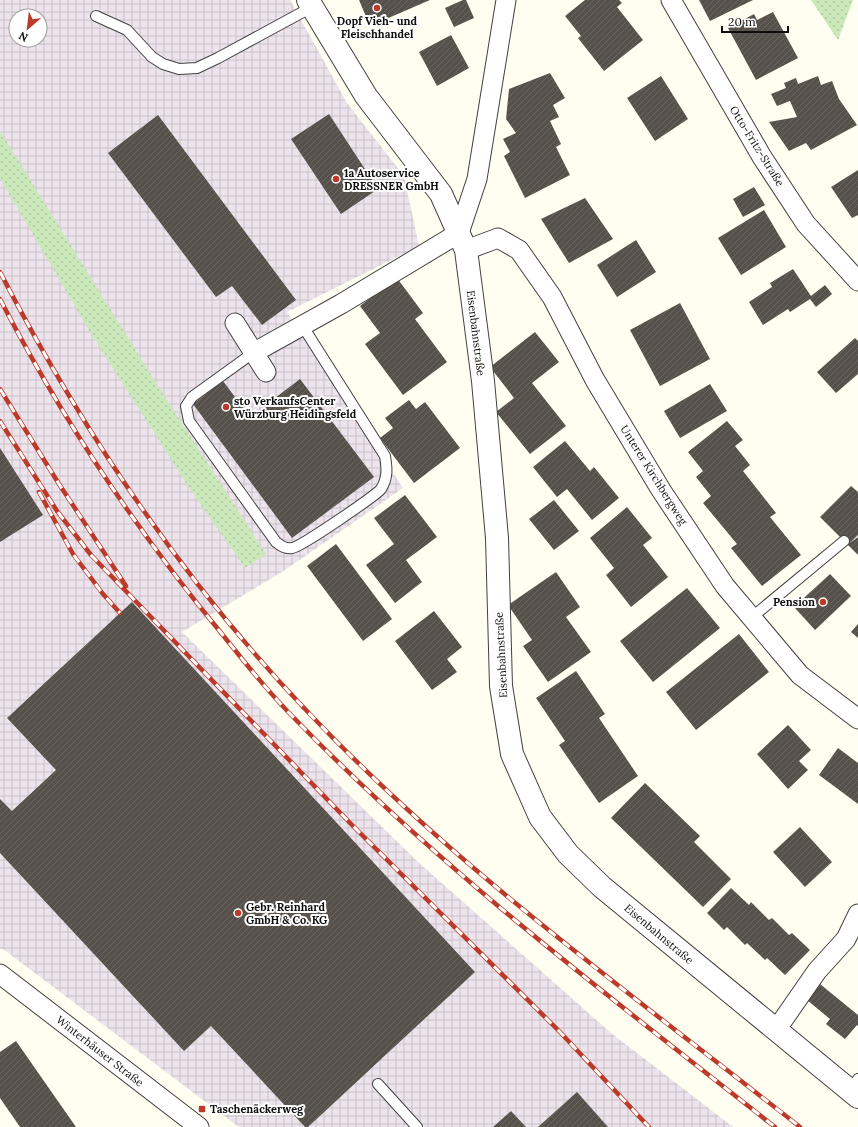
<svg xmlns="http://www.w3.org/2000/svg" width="858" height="1127" font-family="Lora,serif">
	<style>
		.industrial { fill: url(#industrial-grid); fill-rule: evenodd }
		.grass { fill: url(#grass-dots) }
		.building { fill: url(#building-hatch) }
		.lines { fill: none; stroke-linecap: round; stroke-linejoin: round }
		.service-casing { stroke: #414141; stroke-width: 12 }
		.minor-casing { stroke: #414141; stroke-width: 21 }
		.tertiary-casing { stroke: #414141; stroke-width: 24 }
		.service { stroke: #fff; stroke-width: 10 }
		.minor { stroke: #fff; stroke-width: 19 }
		.tertiary { stroke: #fff; stroke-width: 22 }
		.rail-casing { stroke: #bb3a2a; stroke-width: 4.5 }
		.rail { stroke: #fff; stroke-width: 3; stroke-dasharray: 9; stroke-linecap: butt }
		.poi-dot { fill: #bb3a2a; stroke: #fff; stroke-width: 1.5 }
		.labels { text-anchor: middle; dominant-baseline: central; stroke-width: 4; stroke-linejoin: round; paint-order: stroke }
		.poi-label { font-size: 11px; font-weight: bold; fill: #0e0e0e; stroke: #fff; text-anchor: start }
		.street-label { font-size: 11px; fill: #0e0e0e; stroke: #fff }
	</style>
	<defs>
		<pattern id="industrial-grid" width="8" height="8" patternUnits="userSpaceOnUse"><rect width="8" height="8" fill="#ede3ec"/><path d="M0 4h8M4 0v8" fill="none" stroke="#cac2c9"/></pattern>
		<pattern id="grass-dots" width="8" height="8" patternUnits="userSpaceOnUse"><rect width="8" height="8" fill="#cbe8ba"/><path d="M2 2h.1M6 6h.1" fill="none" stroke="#adc69f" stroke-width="1.8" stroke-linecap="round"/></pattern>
		<pattern id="building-hatch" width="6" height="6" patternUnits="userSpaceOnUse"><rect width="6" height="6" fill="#57514b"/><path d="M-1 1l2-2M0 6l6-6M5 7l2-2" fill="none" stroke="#6a6561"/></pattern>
	</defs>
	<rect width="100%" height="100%" fill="#fffef0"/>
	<!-- industrial -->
	<path class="industrial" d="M0,0H290L347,103L404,176L419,246L287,312L403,488L285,570L182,632L418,862L611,1033L733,1127H239L3,949H0ZM16,16H40V40H16Z"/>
	<!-- grass -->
	<g class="grass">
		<polygon points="811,0 853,0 838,40"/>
		<polygon points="0,131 156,383 266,554 245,568 190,489 90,332 0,178"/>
	</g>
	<!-- building -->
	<g class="building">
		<polygon points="359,0 430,0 370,26"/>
		<polygon points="463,0 466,0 474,18 454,27 445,8"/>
		<polygon points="585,0 619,0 622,3 617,7 643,40 604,71 578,38 581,36 565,16"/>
		<polygon points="699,0 753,0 710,21"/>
		<polygon points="773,12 798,58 756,80 728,28 754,14 757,20"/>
		<polygon points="451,35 469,68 437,86 419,52"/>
		<polygon points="550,73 565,98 553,105 559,117 550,121 561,144 556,147 570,175 525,198 504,156 510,152 503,139 516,133 506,119 509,89"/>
		<polygon points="661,76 688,119 655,141 627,98"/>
		<polygon points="818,76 821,85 832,81 839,99 857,125 811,150 806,143 789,151 769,122 797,117 790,101 777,106 771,94 786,88 784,83 796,78 798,84"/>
		<polygon points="329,114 378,189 341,214 291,139"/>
		<polygon points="158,115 296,300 262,325 232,286 216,297 108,153"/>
		<polygon points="858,170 858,215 852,218 831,187"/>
		<polygon points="754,187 765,205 743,217 733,199"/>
		<polygon points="585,198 613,239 569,263 541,219"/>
		<polygon points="764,210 786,247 741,275 718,238"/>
		<polygon points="636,240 656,272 617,297 597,265"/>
		<polygon points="793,269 811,296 825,285 832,294 816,307 810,299 790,312 788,309 763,325 749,302 772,287 770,283"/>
		<polygon points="397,278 423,313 415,319 447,362 403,395 365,344 380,333 360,306"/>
		<polygon points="680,303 710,359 660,386 630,330"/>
		<polygon points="535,332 559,362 532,383 566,426 530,454 496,412 514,398 490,367"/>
		<polygon points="855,338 858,341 858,374 836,393 817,372"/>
		<polygon points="300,379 374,477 292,538 193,404 223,381 250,417"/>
		<polygon points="710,384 727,411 680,438 664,411"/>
		<polygon points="409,400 416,409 425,402 460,448 414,483 380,438 393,428 385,418"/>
		<polygon points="727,421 743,440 735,446 750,465 743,471 776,513 770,517 801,555 762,586 731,548 737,544 703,503 711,496 696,477 703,471 688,452"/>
		<polygon points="565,441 590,471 594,467 619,498 592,520 567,489 557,497 533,467"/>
		<polygon points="0,448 43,515 0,542"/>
		<polygon points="851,486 858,492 858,535 850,543 858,537 858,555 820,517"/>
		<polygon points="405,495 437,537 406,560 422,582 395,603 366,565 394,544 374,518"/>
		<polygon points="554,500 579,531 554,550 529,519"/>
		<polygon points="627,507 652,538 643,545 668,577 631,607 606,575 614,568 590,538"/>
		<polygon points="336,544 392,619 363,641 307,566"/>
		<polygon points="556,572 580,607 566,617 591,652 548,682 523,646 532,640 508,605"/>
		<polygon points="830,574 851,596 815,630 794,607"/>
		<polygon points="687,588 720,628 653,682 620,641"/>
		<polygon points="132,602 475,972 308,1127 305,1127 211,1026 184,1051 0,853 0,799 12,811 56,770 7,718"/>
		<polygon points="434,611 462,647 447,659 457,672 432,690 395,641"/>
		<polygon points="858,624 858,638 851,632"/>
		<polygon points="739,634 769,672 696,730 666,692"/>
		<polygon points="576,671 605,714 599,718 638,776 599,803 559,745 565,741 536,698"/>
		<polygon points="788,725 811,750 799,761 808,770 788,789 757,754"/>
		<polygon points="838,748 858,763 858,804 819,775"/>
		<polygon points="645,783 700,836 694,842 731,879 703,907 611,818"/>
		<polygon points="800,827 832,862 805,887 773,852"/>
		<polygon points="731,888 749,905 751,902 769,920 772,918 789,935 792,933 810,950 785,975 767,958 765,960 747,943 745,945 727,927 724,930 707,913"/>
		<polygon points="820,984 858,1015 858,1026 857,1025 845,1039 826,1024 830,1019 807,1000"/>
		<polygon points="16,1041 76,1127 20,1127 0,1098 0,1052"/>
		<polygon points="577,1092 608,1127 538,1127"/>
		<polygon points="511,1111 526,1127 493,1127"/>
	</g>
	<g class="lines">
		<defs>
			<g id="service">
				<polyline points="96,16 127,30 152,57 163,64 179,69 197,68 218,58 312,7"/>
				<path d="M253,353L192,397L186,406L189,421L276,542C281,546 285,549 292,548C301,547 375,496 381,489C388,478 387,468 385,456L302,325"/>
				<polyline points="751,618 844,541"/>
				<polyline points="378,1084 417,1127"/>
				<polyline points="850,1091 858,1079"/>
			</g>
			<g id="minor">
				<polyline points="671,0 762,157 806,224 858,281"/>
				<polyline points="466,250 498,238 519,250 552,297 595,380 661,490 725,586 800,675 858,719"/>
				<polyline points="235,323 266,372"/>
				<polyline points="253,353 341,304 459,233 477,179 506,0"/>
				<polyline points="0,974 199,1127"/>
				<polyline points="776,1030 817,971 846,939 858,914"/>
			</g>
			<polyline id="tertiary" points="308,0 366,96 441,194 466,250 483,381 497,538 501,686 512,754 540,817 568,854 602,887 858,1097"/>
		</defs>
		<!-- service casing -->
		<use href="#service" class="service-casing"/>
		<!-- minor casing -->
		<use href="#minor" class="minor-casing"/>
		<!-- tertiary casing -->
		<use href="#tertiary" class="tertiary-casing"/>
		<!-- service -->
		<use href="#service" class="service"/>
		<!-- minor -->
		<use href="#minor" class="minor"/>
		<!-- tertiary -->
		<use href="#tertiary" class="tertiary"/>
		<defs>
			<g id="rail">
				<path d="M0,272C82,430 182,580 305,709C454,867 630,993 800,1127"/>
				<path d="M0,299C62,419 136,530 222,634C246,664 270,694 297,721C443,871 611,998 775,1127"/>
				<polyline points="0,389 59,484 126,586"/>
				<polyline points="0,421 57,511 91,555 352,825 559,1031 649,1127"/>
				<polyline points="39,492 73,554 103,594 120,613"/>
			</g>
		</defs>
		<!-- rail casing -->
		<use href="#rail" class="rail-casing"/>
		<!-- rail -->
		<use href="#rail" class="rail"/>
	</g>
	<!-- markers -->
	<g class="poi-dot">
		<circle cx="377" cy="8" r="4"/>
		<circle cx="336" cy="179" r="4"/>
		<circle cx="226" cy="407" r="4"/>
		<circle cx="823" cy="602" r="4"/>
		<circle cx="238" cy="913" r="4"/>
		<rect x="198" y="1105" width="8" height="8" rx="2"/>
	</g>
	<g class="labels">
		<!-- poi labels -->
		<g class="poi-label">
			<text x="377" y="21" text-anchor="middle">Dopf Vieh- und<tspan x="377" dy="13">Fleischhandel</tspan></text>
			<text x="344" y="173">1a Autoservice<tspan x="344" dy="13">DRESSNER GmbH</tspan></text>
			<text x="234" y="401">sto VerkaufsCenter<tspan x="234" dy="13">Würzburg Heidingsfeld</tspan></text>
			<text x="815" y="602" text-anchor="end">Pension</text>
			<text x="246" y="907">Gebr. Reinhard<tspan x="246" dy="13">GmbH &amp; Co. KG</tspan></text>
			<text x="210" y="1109">Taschenäckerweg</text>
		</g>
		<!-- street labels -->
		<g class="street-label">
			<text transform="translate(757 146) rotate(58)">Otto-Fritz-Straße</text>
			<text transform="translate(476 333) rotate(83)">Eisenbahnstraße</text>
			<text transform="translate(654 475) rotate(58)">Unterer Kirchbergweg</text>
			<text transform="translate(501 655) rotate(-93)">Eisenbahnstraße</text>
			<text transform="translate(659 934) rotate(40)">Eisenbahnstraße</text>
			<text transform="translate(100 1051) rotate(38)">Winterhäuser Straße</text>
		</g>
	</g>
	<!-- north arrow -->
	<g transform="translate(28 28) rotate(208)"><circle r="19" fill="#ffffff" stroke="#9f9f9f"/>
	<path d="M0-3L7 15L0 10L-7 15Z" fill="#bb3a2a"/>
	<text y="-6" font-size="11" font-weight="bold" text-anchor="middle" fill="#0e0e0e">N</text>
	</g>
	<!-- scale -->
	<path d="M722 26v6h66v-6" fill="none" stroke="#0e0e0e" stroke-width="2"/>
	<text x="728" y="26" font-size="12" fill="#0e0e0e" stroke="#ffffff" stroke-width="3" paint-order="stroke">20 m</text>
</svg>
